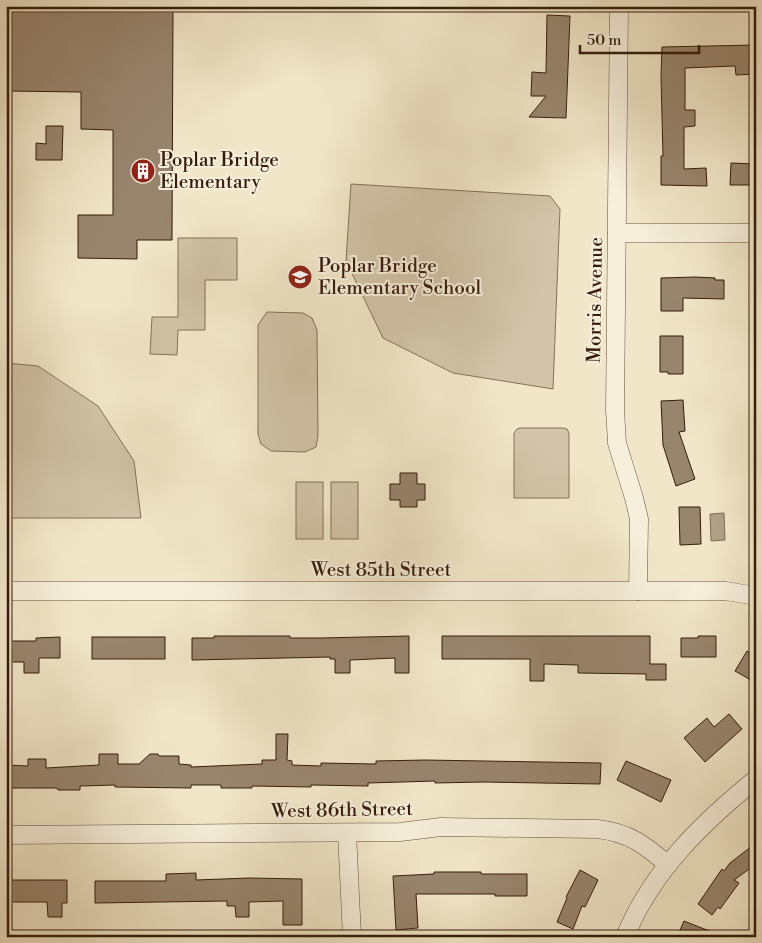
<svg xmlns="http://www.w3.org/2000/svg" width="762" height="943" font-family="'Libre Bodoni',serif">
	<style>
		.green { fill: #d1c4a8; stroke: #84705a }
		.water { fill: #b2a288; stroke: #816c56 }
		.building { fill: #98856e; stroke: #371b0c }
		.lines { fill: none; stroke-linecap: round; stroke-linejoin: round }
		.minor-casing { stroke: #664e3b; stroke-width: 19 }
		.minor { stroke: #f6efdb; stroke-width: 18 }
		.labels { text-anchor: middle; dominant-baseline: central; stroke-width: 4; stroke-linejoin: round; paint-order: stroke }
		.poi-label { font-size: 19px; fill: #371b0c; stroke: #f6efdb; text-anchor: start }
		.street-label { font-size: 19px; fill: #371b0c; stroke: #f6efdb }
	</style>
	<rect width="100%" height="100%" fill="#f1e7c8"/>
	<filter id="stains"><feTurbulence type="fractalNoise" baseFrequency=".004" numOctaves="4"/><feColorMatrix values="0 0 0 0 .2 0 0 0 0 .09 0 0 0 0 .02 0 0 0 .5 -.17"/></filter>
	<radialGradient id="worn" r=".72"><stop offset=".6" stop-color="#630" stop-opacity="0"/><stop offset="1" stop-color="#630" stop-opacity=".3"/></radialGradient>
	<!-- green -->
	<g class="green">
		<polygon points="351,184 550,196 560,209 553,389 453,373 383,338 346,261"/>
		<polygon points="178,238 237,238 237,280 205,280 205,330 178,330 177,355 150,354 152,317 178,317"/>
		<polygon points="267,312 303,313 312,318 317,330 318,436 316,447 305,452 271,451 261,444 258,434 258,325"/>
		<polygon points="6,363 38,366 98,406 134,461 141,518 6,518"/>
		<polygon points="520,428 563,428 567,429 569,433 569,498 514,498 514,433 517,429"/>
		<rect x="296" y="482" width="27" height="57"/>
		<rect x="331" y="482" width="27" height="57"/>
	</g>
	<!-- water -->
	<polygon class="water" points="724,513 725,540 711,541 710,514"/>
	<!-- building -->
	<g class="building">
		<polygon points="6,6 173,6 172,240 137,240 137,259 78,258 78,215 113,215 113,130 81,129 81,92 6,91"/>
		<polygon points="547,15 570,16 566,118 529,117 546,96 531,96 532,72 546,73"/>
		<polygon points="756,45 756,74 736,75 735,66 685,68 685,110 695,110 695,126 684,127 684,169 706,168 707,186 661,185 661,156 663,156 661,77 662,47"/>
		<polygon points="46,126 63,126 62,160 36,160 36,143 46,144"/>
		<polygon points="731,163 756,164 756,185 730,185"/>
		<polygon points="695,277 715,278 715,280 724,280 724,299 683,298 683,311 661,311 661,278"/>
		<polygon points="660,336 683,336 683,374 668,374 668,372 660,372"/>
		<polygon points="683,400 685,431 679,432 695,479 676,486 663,445 661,401"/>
		<polygon points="400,473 417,473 417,484 425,484 425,500 417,500 417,507 400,507 400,500 390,500 390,484 400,484"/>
		<polygon points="679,507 700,507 701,544 680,545"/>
		<polygon points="214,636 290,636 290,638 320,638 409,636 409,673 395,673 395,658 350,660 350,673 335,673 335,659 330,659 330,657 192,660 192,638 214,638"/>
		<polygon points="442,636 650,636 650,664 666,664 666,680 646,680 646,674 578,673 578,665 544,664 544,681 530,681 530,659 442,659"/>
		<polygon points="698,636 716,636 716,657 681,657 681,638 698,638"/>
		<polygon points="60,637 60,658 39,658 39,673 24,673 24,662 10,662 10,641 36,641 36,638"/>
		<rect x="92" y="637" width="73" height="22"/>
		<polygon points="747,651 756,656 756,683 735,671"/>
		<polygon points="729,714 742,729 705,762 684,738 707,718 714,727"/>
		<polygon points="276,734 288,734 287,760 292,761 292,765 321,766 321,763 376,764 376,761 425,760 601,763 600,784 483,782 435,783 435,781 368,783 368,786 311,785 311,787 252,786 252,788 221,788 221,785 191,785 191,788 115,787 115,785 80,786 80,790 58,790 57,788 6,788 6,765 28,766 28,759 46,759 46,768 99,765 99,754 118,754 118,764 139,764 150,754 158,754 159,756 179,756 179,764 191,765 191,767 262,764 262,760 276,760"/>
		<polygon points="626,761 671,780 661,802 617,780"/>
		<polygon points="756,843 756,864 734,880 739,883 720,909 718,907 712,915 698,904 722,869 724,871 730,863"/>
		<polygon points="580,870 598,880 585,907 582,906 573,929 557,922 567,898 566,897"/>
		<polygon points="434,872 481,872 481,874 527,874 527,896 495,896 495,894 416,894 418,928 396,930 393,876 434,874"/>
		<polygon points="196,873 196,880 249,878 302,879 302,925 283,925 283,901 249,902 249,917 236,917 235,906 227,906 227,901 95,903 95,881 166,881 166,874"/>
		<polygon points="6,880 67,880 67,903 62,903 62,917 48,917 47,902 6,902"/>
		<polygon points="684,921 722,936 722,937 677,937"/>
	</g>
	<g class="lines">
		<defs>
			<g id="minor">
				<polyline points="619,6 615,410 617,443 634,498 639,519 638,591"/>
				<polyline points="617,233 756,233"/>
				<polyline points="6,591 726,591 756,596"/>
				<polyline points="347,833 352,937"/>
				<path d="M6,835L400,832L441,827L598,829C630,833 645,845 668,865"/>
				<path d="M625,937C651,872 703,822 756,779"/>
			</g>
		</defs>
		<!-- minor casing -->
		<use href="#minor" class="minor-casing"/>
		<!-- minor -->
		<use href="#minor" class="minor"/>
	</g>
	<!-- icons -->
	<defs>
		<symbol id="building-disc" viewBox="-11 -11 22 22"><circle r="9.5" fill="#8f2418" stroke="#f6efdb"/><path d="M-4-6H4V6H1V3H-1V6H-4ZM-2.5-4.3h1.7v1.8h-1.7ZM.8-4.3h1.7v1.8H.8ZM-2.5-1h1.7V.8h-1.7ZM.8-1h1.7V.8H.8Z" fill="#fff"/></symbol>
		<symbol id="school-disc" viewBox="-11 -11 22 22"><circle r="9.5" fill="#8f2418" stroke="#f6efdb"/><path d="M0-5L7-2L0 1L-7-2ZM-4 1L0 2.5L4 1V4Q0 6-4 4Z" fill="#fff"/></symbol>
	</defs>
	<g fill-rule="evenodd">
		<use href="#building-disc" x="129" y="157" width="28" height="28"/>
		<use href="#school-disc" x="286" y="263" width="28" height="28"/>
	</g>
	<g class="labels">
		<!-- poi labels -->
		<g class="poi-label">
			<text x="160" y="160">Poplar Bridge<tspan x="160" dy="22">Elementary</tspan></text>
			<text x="318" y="266">Poplar Bridge<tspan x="318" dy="22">Elementary School</tspan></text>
		</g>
		<!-- street labels -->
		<g class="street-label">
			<text transform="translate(595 300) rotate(-89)">Morris Avenue</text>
			<text x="381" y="570">West 85th Street</text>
			<text transform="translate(342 810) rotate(-1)">West 86th Street</text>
		</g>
	</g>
	<!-- margin -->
	<rect width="762" height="943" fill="none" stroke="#f1e7c8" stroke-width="25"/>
	<rect x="8" y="8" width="747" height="928" fill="none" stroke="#371b0c" stroke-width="2.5"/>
	<rect x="12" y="12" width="737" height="918" fill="none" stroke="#371b0c"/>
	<!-- scale -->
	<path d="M580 45v8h119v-8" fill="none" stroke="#371b0c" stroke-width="2.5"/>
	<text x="587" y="45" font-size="15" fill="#371b0c" stroke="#f6efdb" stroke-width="4" paint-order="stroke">50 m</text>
	<rect width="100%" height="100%" filter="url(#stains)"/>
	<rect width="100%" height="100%" fill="url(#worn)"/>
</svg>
